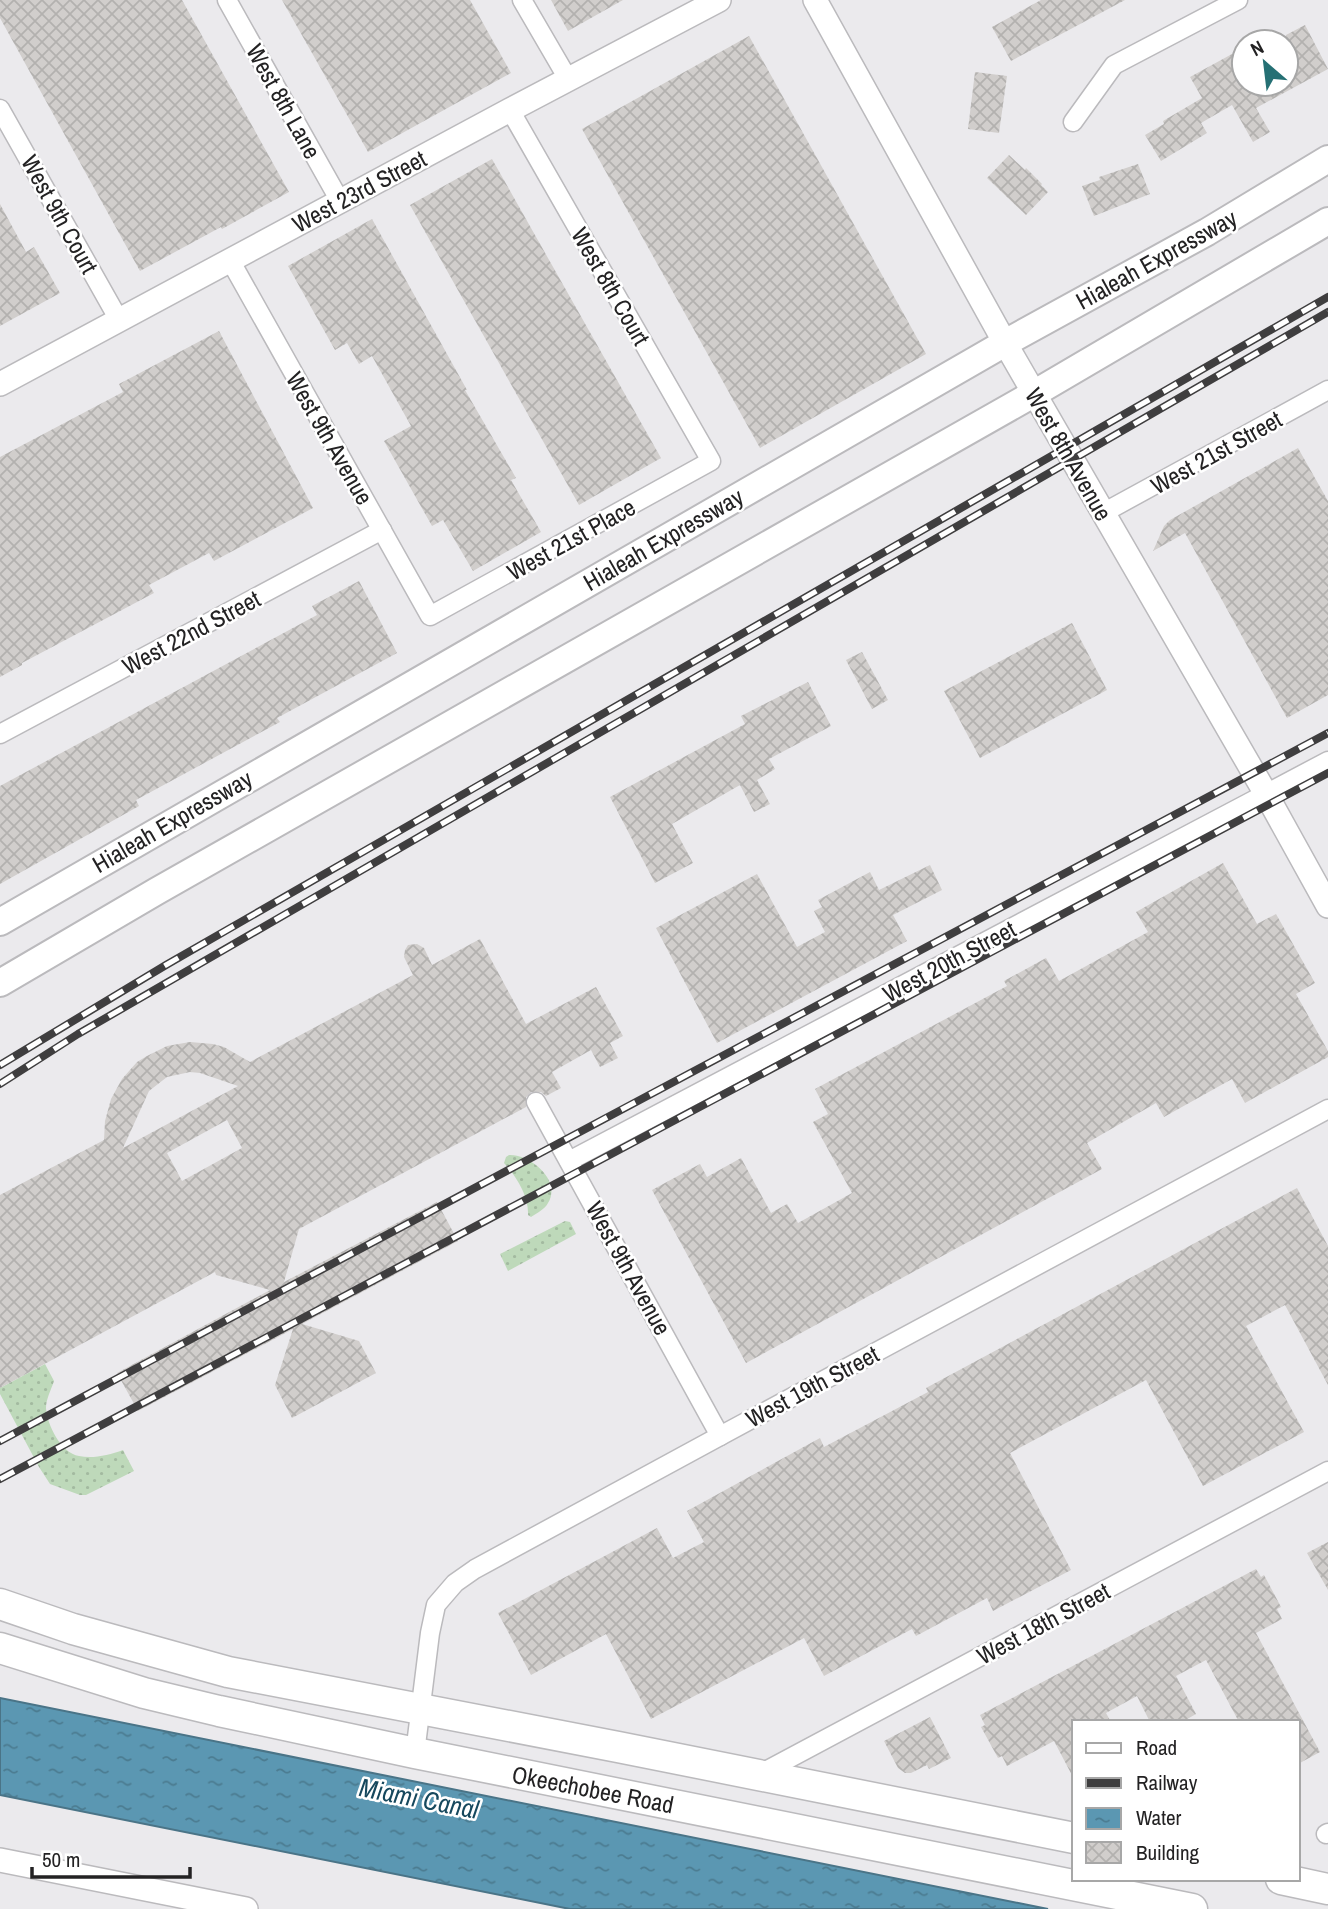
<svg xmlns="http://www.w3.org/2000/svg" width="1328" height="1909" font-family="'Archivo Narrow',sans-serif">
	<style>
		.grass { fill: url(#grass-dots) }
		.water { fill: url(#water-ripples); stroke: #4a7487; stroke-width: 2 }
		.building { fill: url(#building-cross-hatch); fill-rule: evenodd }
		.lines { fill: none; stroke-linecap: round; stroke-linejoin: round }
		.street-casing { stroke: #bbbabd; stroke-width: 21 }
		.secondary-casing { stroke: #bbbabd; stroke-width: 26 }
		.primary-casing { stroke: #bbbabd; stroke-width: 30 }
		.highway-casing { stroke: #bbbabd; stroke-width: 33 }
		.street { stroke: #fff; stroke-width: 18 }
		.secondary { stroke: #fff; stroke-width: 23 }
		.primary { stroke: #fff; stroke-width: 26 }
		.highway { stroke: #fff; stroke-width: 30 }
		.rail-casing { stroke: #3f3e3f; stroke-width: 8 }
		.rail { stroke: #fff; stroke-width: 5; stroke-dasharray: 16; stroke-linecap: butt }
		.labels { text-anchor: middle; dominant-baseline: central; stroke-width: 5; stroke-linejoin: round; paint-order: stroke }
		.street-label { font-size: 24px; fill: #232223; stroke: #fff }
		.water-label { font-size: 26px; font-style: italic; fill: #16485d; stroke: #fff }
	</style>
	<defs>
		<pattern id="grass-dots" width="8" height="8" patternUnits="userSpaceOnUse" patternTransform="scale(1.75)"><rect width="8" height="8" fill="#bed9ba"/><path d="M2 2h.1M6 6h.1" fill="none" stroke="#a3baa0" stroke-width="1.8" stroke-linecap="round"/></pattern>
		<pattern id="water-ripples" width="26" height="14" patternUnits="userSpaceOnUse" patternTransform="scale(1.75)"><rect width="26" height="14" fill="#5b97b2"/><path d="M2 4q2-2 4 0t4 0M15 11q2-2 4 0t4 0" fill="none" stroke="#4b7b90"/></pattern>
		<pattern id="building-cross-hatch" width="8" height="8" patternUnits="userSpaceOnUse" patternTransform="scale(1.75)"><rect width="8" height="8" fill="#d1cecc"/><path d="M0 0l8 8M0 8l8-8" fill="none" stroke="#b3b1af"/></pattern>
	</defs>
	<rect width="100%" height="100%" fill="#ebeaed"/>
	<!-- grass -->
	<g class="grass">
		<path d="M509,1155C530,1154 562,1180 548,1203C545,1209 537,1213 531,1217L528,1215C529,1197 517,1177 504,1163L506,1157Z"/>
		<polygon points="565,1221 570,1222 576,1234 508,1271 500,1254"/>
		<path d="M45,1364L54,1381C51,1390 46,1399 46,1408C47,1425 61,1453 79,1456C93,1459 109,1455 123,1450L134,1471L86,1495H80L50,1484L39,1467L0,1394V1388Z"/>
	</g>
	<!-- water -->
	<polygon class="water" points="0,1698 1048,1909 570,1909 0,1795"/>
	<!-- building -->
	<g class="building">
		<polygon points="0,0 182,0 289,192 222,229 221,227 140,271 0,18"/>
		<polygon points="282,0 470,0 511,73 368,152"/>
		<polygon points="551,0 623,0 568,31"/>
		<polygon points="1041,0 1125,0 1011,61 992,27"/>
		<polygon points="1305,25 1328,69 1256,108 1270,132 1253,142 1232,105 1201,123 1207,133 1161,161 1145,135 1164,124 1163,121 1202,98 1190,77 1232,54 1238,54 1244,63 1244,84 1286,84 1286,35"/>
		<polygon points="749,36 926,354 760,448 582,129"/>
		<polygon points="975,72 1007,76 999,133 968,129"/>
		<polygon points="1009,155 1025,170 1026,168 1042,184 1041,185 1048,192 1026,215 987,178"/>
		<polygon points="492,159 661,458 579,505 410,205"/>
		<polygon points="1138,164 1150,194 1094,216 1082,186 1100,180 1099,177"/>
		<polygon points="0,204 26,252 34,247 60,293 0,326"/>
		<polygon points="372,219 467,390 465,390 516,478 511,480 541,532 473,571 443,520 432,526 384,441 411,426 372,356 359,364 347,343 335,350 288,266"/>
		<polygon points="219,331 313,508 214,561 209,553 149,585 154,593 22,663 22,665 0,677 0,457 123,392 119,384"/>
		<polygon points="1298,448 1328,501 1328,695 1287,718 1185,533 1153,551 1164,526 1170,520"/>
		<polygon points="359,581 397,653 277,718 280,722 136,800 139,806 0,884 0,786 317,615 312,606"/>
		<polygon points="1072,623 1107,690 980,758 944,691"/>
		<polygon points="862,652 888,700 872,709 846,660"/>
		<polygon points="808,682 831,726 769,759 775,769 757,780 770,804 754,812 740,785 672,824 693,863 655,883 610,797 745,724 741,716"/>
		<polygon points="1223,863 1257,924 1276,914 1315,983 1296,994 1328,1051 1328,1057 1245,1103 1232,1079 1164,1117 1156,1103 1087,1143 1102,1169 746,1363 652,1190 700,1164 707,1177 741,1158 771,1213 787,1204 798,1223 852,1193 813,1122 828,1114 815,1089 1007,986 1004,981 1046,958 1059,981 1148,932 1136,912"/>
		<polygon points="930,865 942,890 893,915 907,941 717,1043 656,928 757,874 797,947 825,932 814,911 822,907 818,900 870,872 879,890"/>
		<path d="M480,939L526,1024L596,987L623,1036L610,1043L618,1058L600,1067L591,1050L552,1072L561,1088L546,1096L541,1092H531L526,1097V1107L299,1229L284,1282L437,1202L458,1241L302,1324L359,1341L376,1373L292,1418L275,1385L293,1329L138,1411L117,1373L270,1290L216,1275L215,1272L0,1388V1195L104,1140L105,1121L111,1099L122,1079L137,1062L147,1056L167,1046L190,1042L213,1044L224,1047L250,1062L413,975L404,957L405,950L408,945L417,944L424,948L432,965ZM190,1072L200,1073L238,1086L123,1148L149,1091L167,1077ZM227,1120L242,1148L182,1181L167,1153Z"/>
		<polygon points="1297,1188 1328,1246 1328,1385 1285,1305 1246,1326 1304,1432 1203,1486 1146,1380 1010,1453 1071,1570 993,1611 987,1598 916,1636 912,1629 824,1676 804,1638 651,1719 606,1634 531,1675 498,1613 657,1528 673,1558 704,1542 687,1511 820,1438 824,1447 928,1392 926,1388"/>
		<polygon points="1328,1542 1328,1590 1307,1553"/>
		<polygon points="1256,1569 1261,1577 1264,1575 1281,1607 1277,1609 1282,1619 1256,1633 1320,1752 1298,1764 1298,1722 1239,1722 1206,1660 1176,1676 1196,1714 1182,1722 1150,1722 1137,1696 1106,1713 1111,1722 1074,1722 1074,1779 1054,1741 1007,1766 1002,1756 998,1758 981,1727 985,1725 980,1715"/>
		<polygon points="930,1717 951,1758 929,1769 927,1765 911,1773 905,1773 898,1768 884,1741"/>
	</g>
	<g class="lines">
		<defs>
			<g id="street">
				<polyline points="227,0 340,201"/>
				<polyline points="522,0 568,79"/>
				<polyline points="0,109 119,320"/>
				<polyline points="1073,122 1114,65 1238,0"/>
				<polyline points="230,260 430,616 711,461 510,110"/>
				<polyline points="1103,513 1328,390"/>
				<polyline points="0,734 382,530"/>
				<polyline points="536,1102 720,1436"/>
				<polyline points="569,1161 1328,761"/>
				<polyline points="415,1753 430,1633 436,1605 455,1583 475,1569 720,1436 1328,1109"/>
				<polyline points="760,1774 1328,1471"/>
				<polyline points="1326,1834 1328,1833"/>
			</g>
			<g id="secondary">
				<polyline points="815,0 1005,343 1266,794 1328,906"/>
				<polyline points="0,384 510,110 719,0"/>
				<polyline points="0,1860 246,1909"/>
			</g>
			<g id="primary">
				<polyline points="0,922 1005,343 1207,232 1328,159"/>
				<polyline points="0,983 157,891 1035,393 1328,221"/>
			</g>
			<g id="highway">
				<polyline points="0,1604 73,1629 228,1672 618,1747 1074,1838"/>
				<polyline points="0,1648 144,1693 219,1711 415,1753 1192,1909"/>
				<polyline points="1281,1879 1328,1889"/>
			</g>
		</defs>
		<!-- street casing -->
		<use href="#street" class="street-casing"/>
		<!-- secondary casing -->
		<use href="#secondary" class="secondary-casing"/>
		<!-- primary casing -->
		<use href="#primary" class="primary-casing"/>
		<!-- highway casing -->
		<use href="#highway" class="highway-casing"/>
		<!-- street -->
		<use href="#street" class="street"/>
		<!-- secondary -->
		<use href="#secondary" class="secondary"/>
		<!-- primary -->
		<use href="#primary" class="primary"/>
		<!-- highway -->
		<use href="#highway" class="highway"/>
		<defs>
			<g id="rail">
				<polyline points="0,1065 166,965 1328,297"/>
				<polyline points="0,1084 78,1034 1328,312"/>
				<polyline points="0,1441 1328,733"/>
				<polyline points="0,1479 1328,773"/>
			</g>
		</defs>
		<!-- rail casing -->
		<use href="#rail" class="rail-casing"/>
		<!-- rail -->
		<use href="#rail" class="rail"/>
	</g>
	<g class="labels">
		<!-- street labels -->
		<g class="street-label">
			<text transform="translate(284 101) rotate(61)">West 8th Lane</text>
			<text transform="translate(359 191) rotate(-28)">West 23rd Street</text>
			<text transform="translate(60 214) rotate(61)">West 9th Court</text>
			<text transform="translate(1156 259) rotate(-29)">Hialeah Expressway</text>
			<text transform="translate(611 286) rotate(60)">West 8th Court</text>
			<text transform="translate(330 438) rotate(60)">West 9th Avenue</text>
			<text transform="translate(1216 452) rotate(-29)">West 21st Street</text>
			<text transform="translate(1069 454) rotate(60)">West 8th Avenue</text>
			<text transform="translate(571 539) rotate(-29)">West 21st Place</text>
			<text transform="translate(663 539) rotate(-30)">Hialeah Expressway</text>
			<text transform="translate(191 632) rotate(-28)">West 22nd Street</text>
			<text transform="translate(172 821) rotate(-30)">Hialeah Expressway</text>
			<text transform="translate(949 961) rotate(-28)">West 20th Street</text>
			<text transform="translate(629 1268) rotate(61)">West 9th Avenue</text>
			<text transform="translate(812 1386) rotate(-28)">West 19th Street</text>
			<text transform="translate(1043 1623) rotate(-28)">West 18th Street</text>
			<text transform="translate(593 1789) rotate(11)">Okeechobee Road</text>
		</g>
		<!-- water labels -->
		<g class="water-label">
			<text transform="translate(419 1798) rotate(11)">Miami Canal</text>
		</g>
	</g>
	<!-- legend -->
	<rect x="1072" y="1720" width="228" height="161" fill="#ffffff" stroke="#a7a7a7" stroke-width="2"/>
	<rect x="1086" y="1743" width="35" height="10" fill="#ffffff" stroke="#a7a7a7" stroke-width="2"/>
	<text x="1136" y="1755" font-size="21" fill="#232223">Road</text>
	<rect x="1086" y="1778" width="35" height="10" fill="#3f3e3f" stroke="#a7a7a7" stroke-width="2"/>
	<text x="1136" y="1790" font-size="21" fill="#232223">Railway</text>
	<rect x="1086" y="1808" width="35" height="21" fill="url(#water-ripples)" stroke="#a7a7a7" stroke-width="2"/>
	<text x="1136" y="1825" font-size="21" fill="#232223">Water</text>
	<rect x="1086" y="1842" width="35" height="21" fill="url(#building-cross-hatch)" stroke="#a7a7a7" stroke-width="2"/>
	<text x="1136" y="1860" font-size="21" fill="#232223">Building</text>
	<!-- north arrow -->
	<g transform="translate(1265 63) rotate(332)"><circle r="33" fill="#ffffff" stroke="#a7a7a7" stroke-width="2"/>
	<path d="M0-5L12 26L0 18L-12 26Z" fill="#257074"/>
	<text y="-10" font-size="19" font-weight="bold" text-anchor="middle" fill="#232223">N</text>
	</g>
	<!-- scale -->
	<path d="M32 1867v10h158v-10" fill="none" stroke="#232223" stroke-width="3.5"/>
	<text x="42" y="1867" font-size="21" fill="#232223" stroke="#ffffff" stroke-width="5" paint-order="stroke">50 m</text>
</svg>
